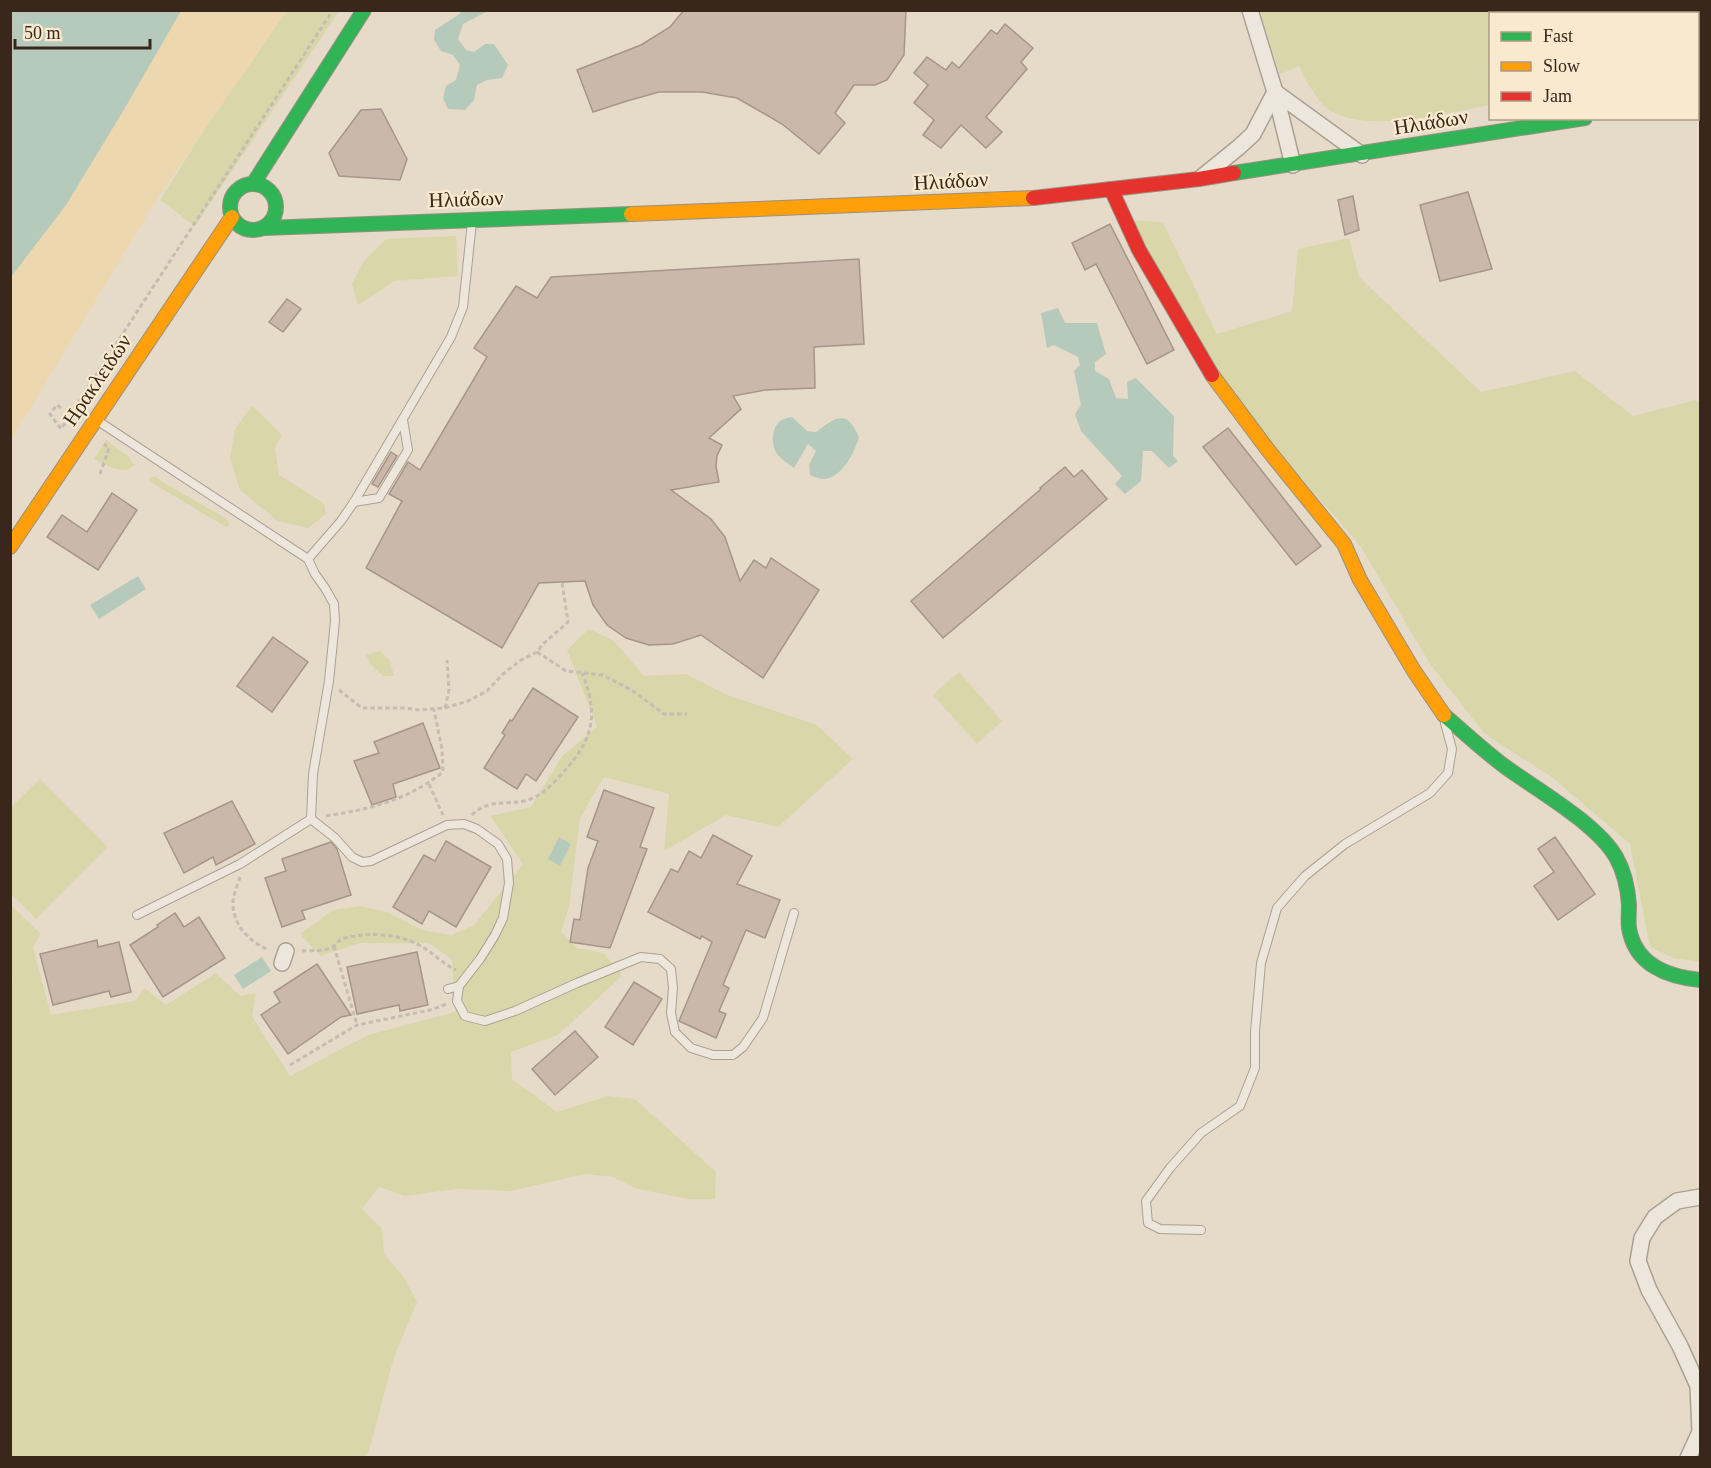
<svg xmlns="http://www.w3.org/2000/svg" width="1711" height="1468" font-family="Georgia,serif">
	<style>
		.green { fill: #d9d6aa }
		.sand { fill: #ecd7ae }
		.water { fill: #b6cabc }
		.building { fill: #cab8aa; stroke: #a69689; stroke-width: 1.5 }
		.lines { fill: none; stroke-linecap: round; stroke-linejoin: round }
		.lane-casing { stroke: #aba093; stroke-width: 10 }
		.street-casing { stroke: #aba093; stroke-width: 18 }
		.fast-casing { stroke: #9a8f83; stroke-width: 16 }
		.slow-casing { stroke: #9a8f83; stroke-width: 16 }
		.jam-casing { stroke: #9a8f83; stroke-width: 16 }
		.path { stroke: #c5bdb3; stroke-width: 3; stroke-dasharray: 4.5 3; stroke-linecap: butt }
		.lane { stroke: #ede6dc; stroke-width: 8 }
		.street { stroke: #ede6dc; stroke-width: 15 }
		.fast { stroke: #30b455; stroke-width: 14 }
		.slow { stroke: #ff9f0a; stroke-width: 14 }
		.jam { stroke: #e5322d; stroke-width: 14 }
		.labels { text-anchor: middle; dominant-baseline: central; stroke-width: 4.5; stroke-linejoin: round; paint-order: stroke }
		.street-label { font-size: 21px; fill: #3a271b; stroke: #f9e9ce }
	</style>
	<rect width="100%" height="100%" fill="#e6dbc9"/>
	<!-- green -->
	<g class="green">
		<polygon points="280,11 339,11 195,226 160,200"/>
		<path d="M1260,11V10L1678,11L1676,14H1490V105C1448,112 1358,138 1323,105C1319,101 1316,95 1312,90C1307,82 1302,75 1300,66L1280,74Z"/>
		<polygon points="1119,220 1163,222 1217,334 1292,311 1298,249 1349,238 1359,277 1481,392 1575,371 1633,416 1696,400 1700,403 1700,962 1673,958 1650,947 1630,844 1553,778 1484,733 1430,664 1361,547 1220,383"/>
		<polygon points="456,236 458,276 394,281 358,305 352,284 364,261 386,239"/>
		<polygon points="252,405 282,435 275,447 279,475 324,503 326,514 308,528 278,521 240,490 230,458 235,429"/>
		<path d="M106,440L129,457L134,465C123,477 106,464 94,459Z"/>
		<polygon points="149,477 155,477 228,520 230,525 226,527 149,481"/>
		<polygon points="589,629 614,641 644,676 686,674 727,695 817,725 853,759 778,827 726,815 664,851 669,794 604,777 580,818 569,907 561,932 577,948 604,953 622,976 558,1035 511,1052 512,1079 557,1112 608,1096 635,1099 716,1172 715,1199 689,1199 637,1189 613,1177 585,1174 510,1191 457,1189 404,1196 379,1187 362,1209 382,1229 384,1254 403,1276 417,1302 394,1357 369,1451 363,1457 11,1457 10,986 13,980 10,976 10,904 41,934 33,947 51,1015 135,1001 145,988 166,1005 216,973 240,996 256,993 252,1016 290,1076 368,1035 455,1012 452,959 428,943 360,943 320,956 300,934 333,910 360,906 387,912 422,930 452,935 474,925 523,864 490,816 531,807 562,756 597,727 567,650"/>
		<polygon points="380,651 390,661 394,676 383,676 371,665 366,655"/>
		<polygon points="959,672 1002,721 977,744 933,695"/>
		<polygon points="40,779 108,847 36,919 11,894 10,808"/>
	</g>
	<!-- sand -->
	<polygon class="sand" points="181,11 287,11 160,194 11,440 11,277 66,205 122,113"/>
	<!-- water -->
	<g class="water">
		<polygon points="11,10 181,11 122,113 66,205 11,277"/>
		<polygon points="462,11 488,11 463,24 458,39 466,50 474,52 485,44 494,44 508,65 502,78 487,80 477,85 474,100 465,110 448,109 443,98 446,86 456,80 460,65 453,55 441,51 434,40 435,30 458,15"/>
		<polygon points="1058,308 1065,323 1097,323 1106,354 1095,362 1095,371 1109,379 1116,398 1128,399 1127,382 1136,378 1174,416 1173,456 1178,461 1169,468 1152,451 1143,451 1141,481 1125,494 1115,484 1122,476 1081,431 1075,414 1081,405 1074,371 1080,365 1078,357 1054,345 1047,348 1041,313"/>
		<path d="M792,417L807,431L816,432C835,418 846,407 859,437C855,452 842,477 825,479C820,479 815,477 810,475L809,465L816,451L808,444L794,468C789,464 782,460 778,455C771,447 771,431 778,423C782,419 787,418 792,417Z"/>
		<polygon points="138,576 146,589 99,619 90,605"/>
		<polygon points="559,837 571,844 560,866 548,859"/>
		<polygon points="262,957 271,971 243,989 234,975"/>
	</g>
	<!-- building -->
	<g class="building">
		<polygon points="684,10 906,10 904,55 887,80 875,85 854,85 835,113 845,123 819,154 782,124 737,98 702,92 659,92 627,101 593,112 577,70 641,45 670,27"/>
		<polygon points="1005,24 1033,48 1021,62 1027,69 986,117 1002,132 986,148 961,125 941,148 923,135 934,120 914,103 928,85 914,73 927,57 946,70 952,62 959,68 991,30 997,34"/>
		<polygon points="381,109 407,159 400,180 339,176 329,153 361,110"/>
		<polygon points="1468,192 1492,269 1440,281 1420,205"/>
		<polygon points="1353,196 1359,230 1345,235 1338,200"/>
		<polygon points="1110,224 1174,350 1147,364 1096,264 1085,270 1072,243"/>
		<polygon points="859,259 864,344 814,347 815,388 765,390 733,396 741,409 709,438 722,445 717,456 716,466 719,482 671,490 711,519 725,537 740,581 754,560 766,568 771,558 819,590 763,678 701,635 673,644 649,645 626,638 607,625 593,605 585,581 539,583 502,648 366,568 402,501 389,494 408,462 420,470 487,357 474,348 516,286 537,298 551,277"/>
		<polygon points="287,299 301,309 283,332 269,322"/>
		<polygon points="1228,428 1321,546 1296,565 1203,447"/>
		<polygon points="391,452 397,456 378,487 372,484"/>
		<polygon points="1065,467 1074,477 1082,470 1107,499 943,638 911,601 1041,489 1040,488"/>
		<polygon points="112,493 137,510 98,570 47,537 62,515 87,532"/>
		<polygon points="273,637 308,662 272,712 237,686"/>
		<polygon points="533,688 578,717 536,781 526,774 517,789 484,768 505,735 502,733 510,720 512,721"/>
		<polygon points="423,723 440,768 393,784 396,797 372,805 354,761 379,753 374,742"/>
		<polygon points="604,790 654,808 640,847 647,849 610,948 570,942 574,919 580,920 588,868 598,841 587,837"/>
		<polygon points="232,801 255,844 216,865 213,857 184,873 164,833"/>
		<polygon points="713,835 752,856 737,884 780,900 765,938 746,930 723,985 729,988 719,1011 726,1014 716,1038 679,1021 712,942 702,936 700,939 648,912 671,869 678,872 689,851 701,858"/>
		<polygon points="1555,837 1595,894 1558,920 1534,886 1554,872 1538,849"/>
		<polygon points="446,841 491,867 456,927 429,911 422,924 393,907 424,855 435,861"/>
		<polygon points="331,842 337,849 351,895 302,911 305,919 282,927 265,878 286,871 282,859"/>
		<polygon points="175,913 184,927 199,917 225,958 163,997 130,945 158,927 157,925"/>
		<polygon points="97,940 98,947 119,942 131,992 111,997 109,991 53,1005 40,954"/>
		<polygon points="417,952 428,1005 400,1011 399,1005 357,1014 347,967"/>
		<polygon points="317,964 351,1015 341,1017 288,1054 261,1015 280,1002 274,992"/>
		<polygon points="634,982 662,999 633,1045 605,1027"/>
		<polygon points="575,1031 598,1057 555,1095 532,1069"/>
	</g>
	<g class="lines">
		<defs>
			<g id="lane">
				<polyline points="98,421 308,559 315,574 325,588 334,604 335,621 329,681 313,774 311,819 335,838 352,857 362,862 371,861 447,825 464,824 477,829 498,844 507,859 509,883 503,918 495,935 480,959 459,986 457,1001 465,1016 485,1021 515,1011 577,983 641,957 660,959 671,969 673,988 671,1013 675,1032 691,1048 713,1055 733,1055 743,1047 763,1018 794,913"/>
				<polyline points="354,502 379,498 408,450 403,420"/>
				<polyline points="308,559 341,521 354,502 451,337 463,307 472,222"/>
				<polyline points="137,915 240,864 311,819"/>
				<polyline points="448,989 459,986"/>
				<polyline points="1201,1230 1160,1229 1148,1223 1146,1201 1170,1168 1201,1133 1240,1106 1255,1068 1255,1032 1261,963 1277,908 1305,876 1345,844 1430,793 1448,773 1452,749 1445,723"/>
			</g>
			<g id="street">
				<polyline points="1250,10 1275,92 1293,165"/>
				<polyline points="1275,92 1362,155"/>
				<polyline points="1202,177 1239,147 1253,134 1275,92"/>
				<polyline points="282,963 286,951"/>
				<polyline points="1688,1458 1700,1432 1698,1386 1680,1346 1649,1290 1638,1261 1642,1238 1655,1217 1677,1201 1700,1197"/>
			</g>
			<g id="fast">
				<polyline points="1698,43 1700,38"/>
				<polyline points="1234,173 1585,118"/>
				<circle cx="253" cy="207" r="23"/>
				<polyline points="253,184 364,10"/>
				<polyline points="265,228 631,214"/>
				<path d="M1444,715C1465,733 1485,752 1507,768C1539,791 1597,824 1616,857C1624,871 1628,890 1629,905C1629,913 1628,921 1629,928C1635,965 1668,977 1700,980"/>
			</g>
			<g id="slow">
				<polyline points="631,214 1033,198"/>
				<polyline points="1212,375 1268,450 1344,544 1360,580 1414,671 1444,715"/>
				<polyline points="10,547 232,217"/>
			</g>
			<g id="jam">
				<polyline points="1111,189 1139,250 1212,375"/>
				<polyline points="1033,198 1199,179 1234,173"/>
			</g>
		</defs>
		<!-- lane casing -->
		<use href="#lane" class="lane-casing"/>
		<!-- street casing -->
		<use href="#street" class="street-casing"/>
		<!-- fast casing -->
		<use href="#fast" class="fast-casing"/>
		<!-- slow casing -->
		<use href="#slow" class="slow-casing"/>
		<!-- jam casing -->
		<use href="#jam" class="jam-casing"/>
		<!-- path -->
		<g class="path">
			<polyline points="1686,14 1688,10"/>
			<polyline points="61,408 57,405 50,414 61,429 333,10"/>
			<polyline points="100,474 109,448 104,444"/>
			<polyline points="537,652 566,671 603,675 633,691 664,714 687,714"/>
			<polyline points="339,690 362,708 404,708 419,710 445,708 468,701 487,691 503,674 521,660 537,652 543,644 568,622 562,582"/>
			<polyline points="445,708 449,690 447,660"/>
			<polyline points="429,784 443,815"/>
			<path d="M472,815C488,799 504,805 524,801C538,798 549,788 558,778C591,743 601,719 582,673"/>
			<path d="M326,816C370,809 408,800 443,772L442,749L434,710"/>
			<path d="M240,877C238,884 234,893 233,901C232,924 249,942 269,950"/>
			<polyline points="334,946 357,1025"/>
			<path d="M302,951C312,950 326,952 334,946C338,942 339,940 345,938C373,931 406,934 430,952C439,959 444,964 456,970"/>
			<polyline points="290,1065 357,1025 430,1010 447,1004"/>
		</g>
		<!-- lane -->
		<use href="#lane" class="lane"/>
		<!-- street -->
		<use href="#street" class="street"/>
		<!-- fast -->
		<use href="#fast" class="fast"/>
		<!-- slow -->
		<use href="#slow" class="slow"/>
		<!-- jam -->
		<use href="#jam" class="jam"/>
	</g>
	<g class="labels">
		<!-- street labels -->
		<g class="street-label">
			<text transform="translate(1431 122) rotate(-9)">Ηλιάδων</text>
			<text transform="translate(951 181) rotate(-3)">Ηλιάδων</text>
			<text transform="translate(466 199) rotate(-2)">Ηλιάδων</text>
			<text transform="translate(97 380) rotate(-56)">Ηρακλειδών</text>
		</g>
	</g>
	<!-- border -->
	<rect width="1711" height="1468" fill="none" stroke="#3a271b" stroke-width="24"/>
	<!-- legend -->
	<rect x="1489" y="12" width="210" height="108" fill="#f9e9ce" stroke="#ad9b86" stroke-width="1.5"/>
	<rect x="1501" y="32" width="30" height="9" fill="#30b455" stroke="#ad9b86" stroke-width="1.5"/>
	<text x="1543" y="42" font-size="18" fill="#3a271b">Fast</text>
	<rect x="1501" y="62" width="30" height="9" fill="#ff9f0a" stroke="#ad9b86" stroke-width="1.5"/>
	<text x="1543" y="72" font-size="18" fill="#3a271b">Slow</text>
	<rect x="1501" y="92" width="30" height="9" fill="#e5322d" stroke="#ad9b86" stroke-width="1.5"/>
	<text x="1543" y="102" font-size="18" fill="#3a271b">Jam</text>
	<!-- scale -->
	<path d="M15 39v9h135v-9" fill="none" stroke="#3a271b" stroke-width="3"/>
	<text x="24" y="39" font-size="18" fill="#3a271b" stroke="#f9e9ce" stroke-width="4.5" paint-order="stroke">50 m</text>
</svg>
